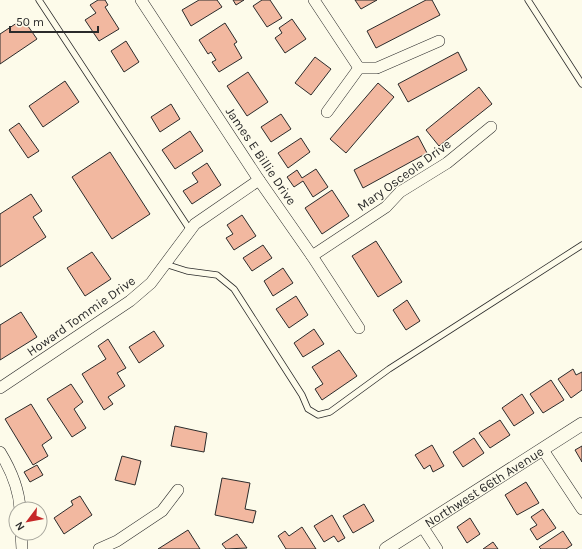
<svg xmlns="http://www.w3.org/2000/svg" width="582" height="549" font-family="Karla,sans-serif">
	<style>
		.building { fill: #f2b8a0; stroke: #2b2b2b }
		.lines { fill: none; stroke-linecap: round; stroke-linejoin: round }
		.service-casing { stroke: #2b2b2b; stroke-width: 7 }
		.minor-casing { stroke: #2b2b2b; stroke-width: 12 }
		.tertiary-casing { stroke: #2b2b2b; stroke-width: 14 }
		.service { stroke: #fdfbea; stroke-width: 5.5 }
		.minor { stroke: #fdfbea; stroke-width: 11 }
		.tertiary { stroke: #fdfbea; stroke-width: 13 }
		.labels { text-anchor: middle; dominant-baseline: central; stroke-width: 3; stroke-linejoin: round; paint-order: stroke }
		.street-label { font-size: 13px; fill: #2b2b2b; stroke: #fdfbea }
	</style>
	<rect width="100%" height="100%" fill="#fdfbea"/>
	<!-- building -->
	<g class="building">
		<polygon points="98,0 105,0 108,5 105,7 119,29 99,41 85,20 96,13 90,5"/>
		<polygon points="199,0 217,0 222,7 191,26 182,10"/>
		<polygon points="233,0 244,0 236,5"/>
		<polygon points="262,0 270,0 282,18 267,27 253,6"/>
		<polygon points="355,0 377,0 361,9"/>
		<polygon points="426,0 432,0 440,15 376,48 367,31"/>
		<polygon points="23,19 37,39 0,64 0,34"/>
		<polygon points="292,19 306,39 285,53 275,38 282,33 279,28"/>
		<polygon points="225,23 237,42 234,44 242,58 219,72 212,62 216,60 211,52 208,54 199,40"/>
		<polygon points="126,41 139,62 124,72 111,51"/>
		<polygon points="458,52 467,70 408,102 398,84"/>
		<polygon points="315,57 331,69 311,95 295,83"/>
		<polygon points="248,72 268,102 247,116 227,86"/>
		<polygon points="65,81 79,102 43,127 29,106"/>
		<polygon points="378,83 394,97 346,153 330,139"/>
		<polygon points="479,87 492,104 439,146 426,130"/>
		<polygon points="171,104 180,119 160,132 151,117"/>
		<polygon points="281,114 291,129 271,142 261,127"/>
		<polygon points="19,123 39,151 28,158 9,130"/>
		<polygon points="190,131 203,151 175,169 162,150"/>
		<polygon points="418,136 427,153 363,188 354,170"/>
		<polygon points="301,138 310,152 288,168 278,153"/>
		<polygon points="110,152 150,214 112,239 72,177"/>
		<polygon points="207,163 221,185 192,204 183,191 198,182 192,173"/>
		<polygon points="316,169 328,187 313,197 303,181 294,187 287,177 297,170 302,178"/>
		<polygon points="332,190 349,216 322,234 305,208"/>
		<polygon points="31,194 42,211 33,217 46,237 0,267 0,214"/>
		<polygon points="242,215 256,236 234,250 226,238 233,234 227,225"/>
		<polygon points="376,241 402,282 378,297 352,256"/>
		<polygon points="263,245 272,258 252,271 243,258"/>
		<polygon points="92,252 111,279 85,296 67,268"/>
		<polygon points="283,268 293,283 273,296 264,281"/>
		<polygon points="296,296 308,315 289,328 276,309"/>
		<polygon points="407,300 420,321 406,330 393,310"/>
		<polygon points="21,312 37,337 0,360 0,325"/>
		<polygon points="314,329 324,344 303,357 294,343"/>
		<polygon points="154,331 164,346 139,363 129,347"/>
		<polygon points="108,339 126,368 117,373 125,386 108,397 113,404 104,410 82,374 106,359 98,346"/>
		<polygon points="339,350 357,376 322,400 315,389 323,384 312,367"/>
		<polygon points="573,369 576,375 582,372 582,390 571,398 558,379"/>
		<polygon points="551,380 564,400 543,413 530,394"/>
		<polygon points="71,384 83,402 74,409 86,428 72,437 47,399"/>
		<polygon points="522,394 534,413 514,426 502,408"/>
		<polygon points="31,404 52,438 42,445 48,456 33,465 5,419"/>
		<polygon points="500,420 510,435 490,448 479,433"/>
		<polygon points="175,426 207,433 204,452 171,446"/>
		<polygon points="474,438 484,453 463,467 453,452"/>
		<polygon points="432,445 444,466 433,472 430,465 424,469 415,455"/>
		<polygon points="582,446 582,462 575,450"/>
		<polygon points="122,456 141,461 135,485 115,480"/>
		<polygon points="37,465 43,475 30,482 24,472"/>
		<polygon points="222,478 250,483 245,509 256,511 253,523 215,515"/>
		<polygon points="526,482 539,503 517,515 505,495"/>
		<polygon points="80,496 92,515 64,534 54,518 73,505 71,501"/>
		<polygon points="364,504 374,521 353,533 343,516"/>
		<polygon points="543,509 556,528 537,540 530,529 537,525 531,517"/>
		<polygon points="332,515 345,538 338,542 334,536 324,542 314,526"/>
		<polygon points="470,518 480,534 467,543 457,527"/>
		<polygon points="302,527 316,549 286,549 278,536 285,531 289,536"/>
		<polygon points="188,530 200,549 158,549"/>
		<polygon points="563,531 572,545 566,549 541,549 539,547"/>
		<polygon points="237,534 247,548 226,549 222,544"/>
		<polygon points="493,542 498,549 483,549"/>
	</g>
	<g class="lines">
		<defs>
			<g id="service">
				<polyline points="39,0 190,230"/>
				<polyline points="528,0 582,84"/>
				<polyline points="165,264 187,271 217,275 234,289 302,395 308,409 318,415 330,412 389,369 582,245"/>
			</g>
			<g id="minor">
				<polyline points="141,0 259,180 312,256 359,328"/>
				<polyline points="314,0 359,68"/>
				<polyline points="327,112 359,68 377,68 439,41"/>
				<polyline points="312,256 386,207 400,192 447,163 491,127"/>
				<polyline points="0,388 130,301 151,283 195,224 259,180"/>
				<polyline points="543,450 582,509"/>
				<path d="M0,452C11,470 19,488 20,509"/>
				<polyline points="422,526 437,549"/>
				<polyline points="21,533 22,549"/>
				<polyline points="99,549 117,541 162,511 178,490"/>
			</g>
			<g id="tertiary">
				<path id="s1" d="M386,549L582,424"/>
			</g>
		</defs>
		<!-- service casing -->
		<use href="#service" class="service-casing"/>
		<!-- minor casing -->
		<use href="#minor" class="minor-casing"/>
		<!-- tertiary casing -->
		<use href="#tertiary" class="tertiary-casing"/>
		<!-- service -->
		<use href="#service" class="service"/>
		<!-- minor -->
		<use href="#minor" class="minor"/>
		<!-- tertiary -->
		<use href="#tertiary" class="tertiary"/>
	</g>
	<g class="labels">
		<!-- street labels -->
		<g class="street-label">
			<text transform="translate(261 156) rotate(56)">James E Billie Drive</text>
			<text transform="translate(404 175) rotate(-36)">Mary Osceola Drive</text>
			<text transform="translate(81 316) rotate(-35)">Howard Tommie Drive</text>
			<text stroke="none"><textPath href="#s1" startOffset="116">Northwest 66th Avenue</textPath></text>
		</g>
	</g>
	<!-- north arrow -->
	<g transform="translate(28 521) rotate(238)"><circle r="19" fill="#fdfbea" stroke="#a9a89e"/>
	<path d="M0-3L7 15L0 10L-7 15Z" fill="#c62828"/>
	<text y="-6" font-size="11" font-weight="bold" text-anchor="middle" fill="#2b2b2b">N</text>
	</g>
	<!-- scale -->
	<path d="M10 26v6h88v-6" fill="none" stroke="#2b2b2b" stroke-width="2"/>
	<text x="16" y="26" font-size="12" fill="#2b2b2b" stroke="#fdfbea" stroke-width="3" paint-order="stroke">50 m</text>
</svg>
